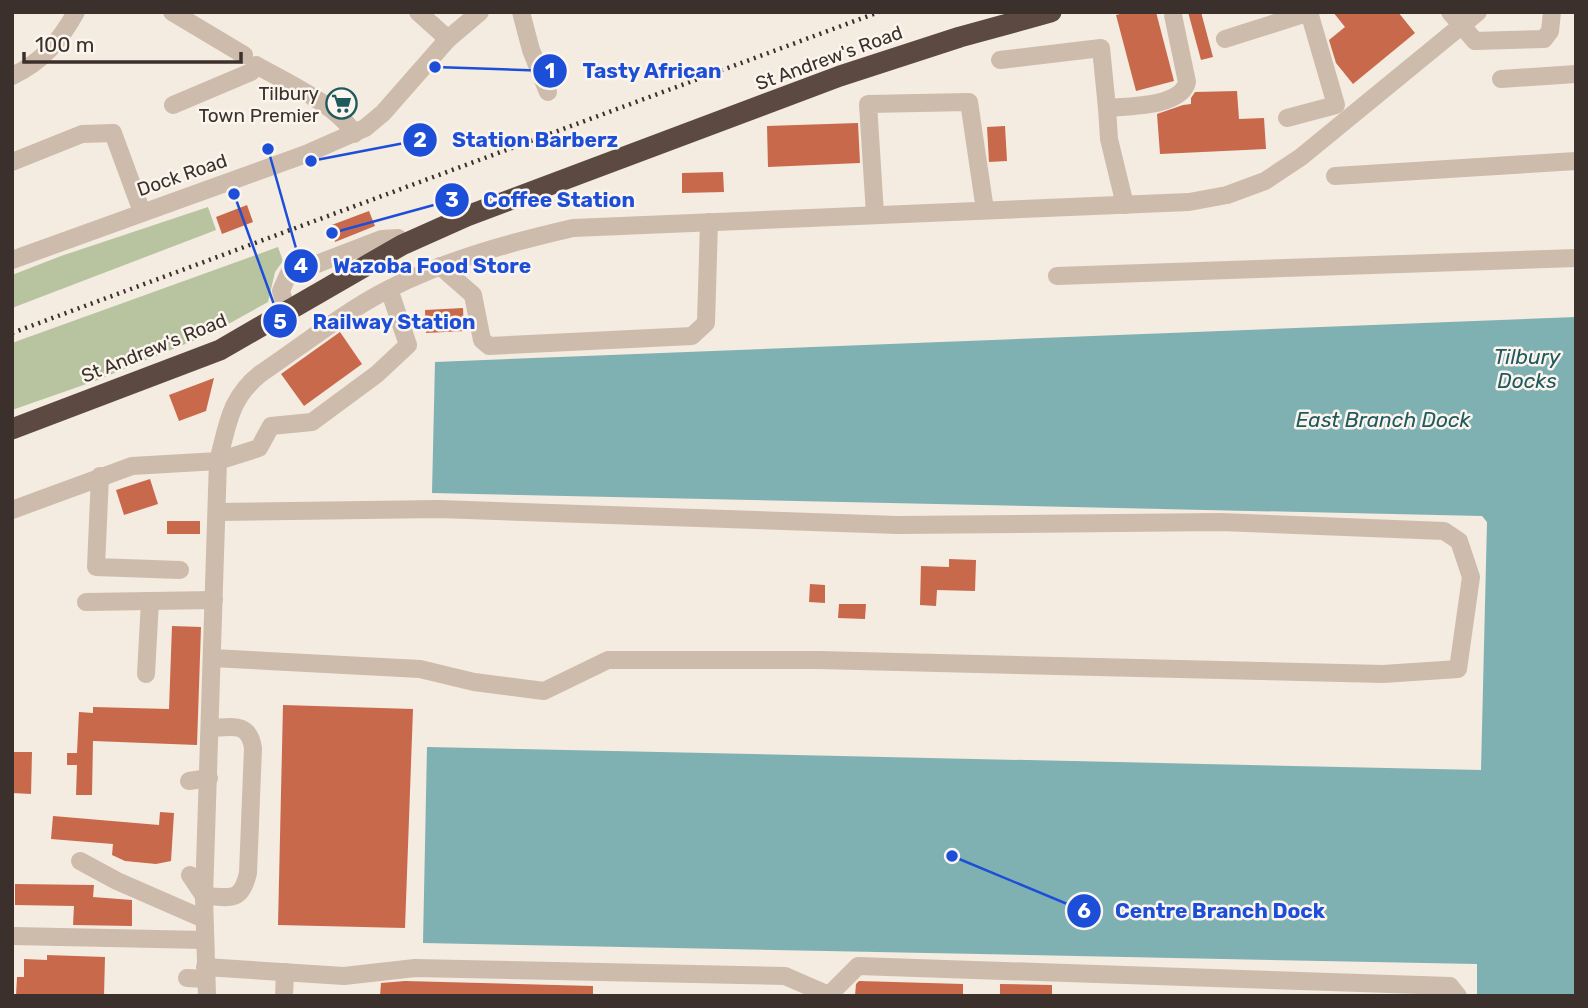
<svg xmlns="http://www.w3.org/2000/svg" width="1588" height="1008" font-family="Rubik,sans-serif">
	<style>
		.green { fill: #b8c4a0 }
		.water { fill: #7fb0b2 }
		.building { fill: #c8694b }
		.lines { fill: none; stroke-linecap: round; stroke-linejoin: round }
		.minor { stroke: #cdbbac; stroke-width: 18 }
		.highway { stroke: #5c4a42; stroke-width: 21 }
		.rail { stroke: #3b302b; stroke-width: 4.5; stroke-dasharray: 2 5; stroke-linecap: butt }
		.labels { text-anchor: middle; dominant-baseline: central; stroke-width: 5; stroke-linejoin: round; paint-order: stroke }
		.street-label { font-size: 19px; fill: #3b302b; stroke: #fbf5ee }
		.poi-label { font-size: 19px; fill: #3b302b; stroke: #fbf5ee; text-anchor: end }
		.water-label { font-size: 21px; font-style: italic; fill: #1f5a5e; stroke: #fbf5ee }
		.leader { fill: none; stroke: #1d4ed8; stroke-width: 2.5 }
		.callout-dot { fill: #1d4ed8; stroke: #fbf5ee; stroke-width: 2.5 }
		.mark-label { font-size: 21px; text-anchor: middle; font-weight: bold; fill: #fff }
		.callout-label { font-size: 21px; text-anchor: middle; font-weight: bold; fill: #1d4ed8; stroke: #fbf5ee; stroke-width: 5; stroke-linejoin: round; paint-order: stroke }
	</style>
	<rect width="100%" height="100%" fill="#f4ebe1"/>
	<!-- green -->
	<g class="green">
		<polygon points="208,207 216,230 12,308 12,275 61,256"/>
		<polygon points="278,247 283,261 275,272 268,302 212,333 95,381 12,410 12,343"/>
	</g>
	<!-- water -->
	<polygon class="water" points="1576,317 1576,996 1477,996 1477,964 423,943 427,747 1481,770 1487,522 1482,516 432,493 435,362"/>
	<!-- building -->
	<g class="building">
		<polygon points="1128,12 1156,12 1174,81 1136,91 1116,15"/>
		<polygon points="1188,12 1201,12 1213,57 1201,60"/>
		<polygon points="1333,12 1398,12 1415,33 1353,84 1336,63 1329,40 1345,27"/>
		<polygon points="1237,91 1239,119 1264,118 1266,149 1160,154 1157,114 1183,105 1191,104 1191,98 1195,92"/>
		<polygon points="858,123 860,163 768,167 767,126"/>
		<polygon points="1005,126 1007,161 989,162 987,127"/>
		<polygon points="723,172 724,192 682,193 682,173"/>
		<polygon points="247,205 253,222 222,234 216,217"/>
		<polygon points="369,211 375,226 335,242 329,226"/>
		<polygon points="463,308 464,331 426,333 425,310"/>
		<polygon points="340,332 362,364 304,406 281,374"/>
		<polygon points="214,378 206,411 179,421 169,395"/>
		<polygon points="150,479 158,504 124,515 116,490"/>
		<rect x="167" y="521" width="33" height="13"/>
		<polygon points="949,559 976,560 975,591 937,590 936,606 920,605 921,566 949,567"/>
		<polygon points="810,584 825,585 825,603 809,602"/>
		<polygon points="839,604 866,604 865,619 838,618"/>
		<polygon points="172,626 201,627 197,745 93,741 92,795 76,795 77,765 67,765 67,753 77,753 79,712 93,713 93,707 169,709"/>
		<polygon points="283,705 413,709 405,928 278,925"/>
		<polygon points="12,752 32,752 31,794 12,793"/>
		<polygon points="160,812 174,813 171,861 156,864 125,861 112,855 113,844 51,839 53,816 159,825"/>
		<polygon points="15,884 94,885 93,897 132,900 132,926 73,925 74,906 15,905"/>
		<polygon points="47,955 105,957 104,996 16,996 17,977 24,977 24,959 47,960"/>
		<polygon points="405,981 593,986 593,996 380,996 381,983"/>
		<polygon points="859,981 963,984 963,996 855,996 856,984"/>
		<polygon points="1000,984 1052,985 1052,996 1000,996"/>
	</g>
	<g class="lines">
		<!-- minor -->
		<g class="minor">
			<polyline points="172,12 244,55"/>
			<polyline points="418,12 448,39"/>
			<polyline points="521,12 531,50 548,92"/>
			<polyline points="1450,12 1475,41 1544,39 1550,31 1552,12"/>
			<polyline points="1225,39 1310,12"/>
			<polyline points="1000,60 1101,48 1107,108"/>
			<path d="M12,76C42,62 60,41 76,12"/>
			<polyline points="1501,79 1576,74"/>
			<path d="M173,105L251,72L256,65C284,81 339,106 354,134"/>
			<polyline points="1287,118 1336,105 1309,12"/>
			<polyline points="12,162 82,134 113,133 142,212"/>
			<polyline points="1335,176 1576,161"/>
			<path d="M1125,205L1109,139L1107,108C1129,106 1181,107 1187,82L1173,15"/>
			<polyline points="875,214 868,104 969,102 985,210"/>
			<polyline points="12,260 306,154 365,128 383,113 448,39 480,12"/>
			<polyline points="440,266 473,295 482,340 489,346 692,336 706,323 709,222"/>
			<polyline points="1057,276 1576,258"/>
			<polyline points="287,311 281,291 288,275 382,239 398,238 402,245"/>
			<polyline points="100,476 96,567 180,570"/>
			<polyline points="12,510 132,466 218,461 259,448 271,426 312,422 377,374 408,345 389,289"/>
			<polyline points="86,602 214,600"/>
			<polyline points="212,658 420,669 474,682 544,691 608,660 819,660 1383,674 1458,669 1471,577 1459,541 1444,531 1220,522 897,525 439,509 217,512"/>
			<polyline points="146,674 150,601"/>
			<polyline points="189,781 209,778"/>
			<polyline points="80,861 117,881 204,919"/>
			<path d="M190,875L204,896C231,897 241,903 248,873L253,748C249,722 233,727 211,728"/>
			<polyline points="12,936 205,940"/>
			<polyline points="205,967 344,976 415,968 785,976 831,996"/>
			<polyline points="187,978 206,979"/>
			<polyline points="830,994 858,966 1450,986 1458,996"/>
			<path d="M207,996L204,896L218,461C228,425 229,399 260,374C300,347 343,313 385,291C445,260 508,243 573,228L1189,202L1227,195L1265,181L1301,157L1478,12"/>
			<polyline points="284,996 285,972"/>
		</g>
		<!-- highway -->
		<polyline class="highway" points="12,429 220,350 402,245 467,216 840,76 960,37 1051,12"/>
		<!-- rail -->
		<polyline class="rail" points="12,333 879,12"/>
	</g>
	<!-- icons -->
	<defs>
		<symbol id="supermarket-ring" viewBox="-11 -11 22 22"><circle r="9.5" fill="#fbf5ee" stroke="#1f5a5e" stroke-width="1.5"/><path d="M-6-5.5h2.5l.6 2H6L4.5 2H-2.5L-4.4-4H-6ZM-1.5 3.2a1.3 1.3 0 1 0 .1 0ZM3 3.2a1.3 1.3 0 1 0 .1 0Z" fill="#1f5a5e"/></symbol>
	</defs>
	<g fill-rule="evenodd">
		<use href="#supermarket-ring" x="324" y="86" width="35" height="35"/>
	</g>
	<g class="labels">
		<!-- street labels -->
		<g class="street-label">
			<text transform="translate(829 58) rotate(-20)">St Andrew's Road</text>
			<text transform="translate(182 175) rotate(-19)">Dock Road</text>
			<text transform="translate(154 348) rotate(-22)">St Andrew's Road</text>
		</g>
		<!-- poi labels -->
		<g class="poi-label">
			<text x="319" y="93">Tilbury<tspan x="319" dy="22">Town Premier</tspan></text>
		</g>
		<!-- water labels -->
		<g class="water-label">
			<text x="1527" y="356">Tilbury<tspan x="1527" dy="24">Docks</tspan></text>
			<text x="1383" y="419">East Branch Dock</text>
		</g>
	</g>
	<!-- callouts -->
	<path class="leader" d="M435 67L550 71M311 161L420 140M332 233L452 200M268 149L301 266M234 194L280 321M952 856L1084 911"/>
	<g class="callout-dot">
		<circle cx="435" cy="67" r="7"/>
		<circle cx="311" cy="161" r="7"/>
		<circle cx="332" cy="233" r="7"/>
		<circle cx="268" cy="149" r="7"/>
		<circle cx="234" cy="194" r="7"/>
		<circle cx="952" cy="856" r="7"/>
		<circle cx="550" cy="71" r="18"/>
		<circle cx="420" cy="140" r="18"/>
		<circle cx="452" cy="200" r="18"/>
		<circle cx="301" cy="266" r="18"/>
		<circle cx="280" cy="321" r="18"/>
		<circle cx="1084" cy="911" r="18"/>
	</g>
	<g class="mark-label">
		<text x="550" y="78">1</text>
		<text x="420" y="147">2</text>
		<text x="452" y="207">3</text>
		<text x="301" y="273">4</text>
		<text x="280" y="329">5</text>
		<text x="1084" y="918">6</text>
	</g>
	<g class="callout-label">
		<text x="652" y="78">Tasty African</text>
		<text x="535" y="147">Station Barberz</text>
		<text x="559" y="207">Coffee Station</text>
		<text x="432" y="273">Wazoba Food Store</text>
		<text x="394" y="329">Railway Station</text>
		<text x="1220" y="918">Centre Branch Dock</text>
	</g>
	<!-- border -->
	<rect width="1588" height="1008" fill="none" stroke="#3b302b" stroke-width="28"/>
	<!-- scale -->
	<path d="M24 52v10h217v-10" fill="none" stroke="#3b302b" stroke-width="3.5"/>
	<text x="35" y="52" font-size="21" fill="#3b302b" stroke="#fbf5ee" stroke-width="5" paint-order="stroke">100 m</text>
</svg>
